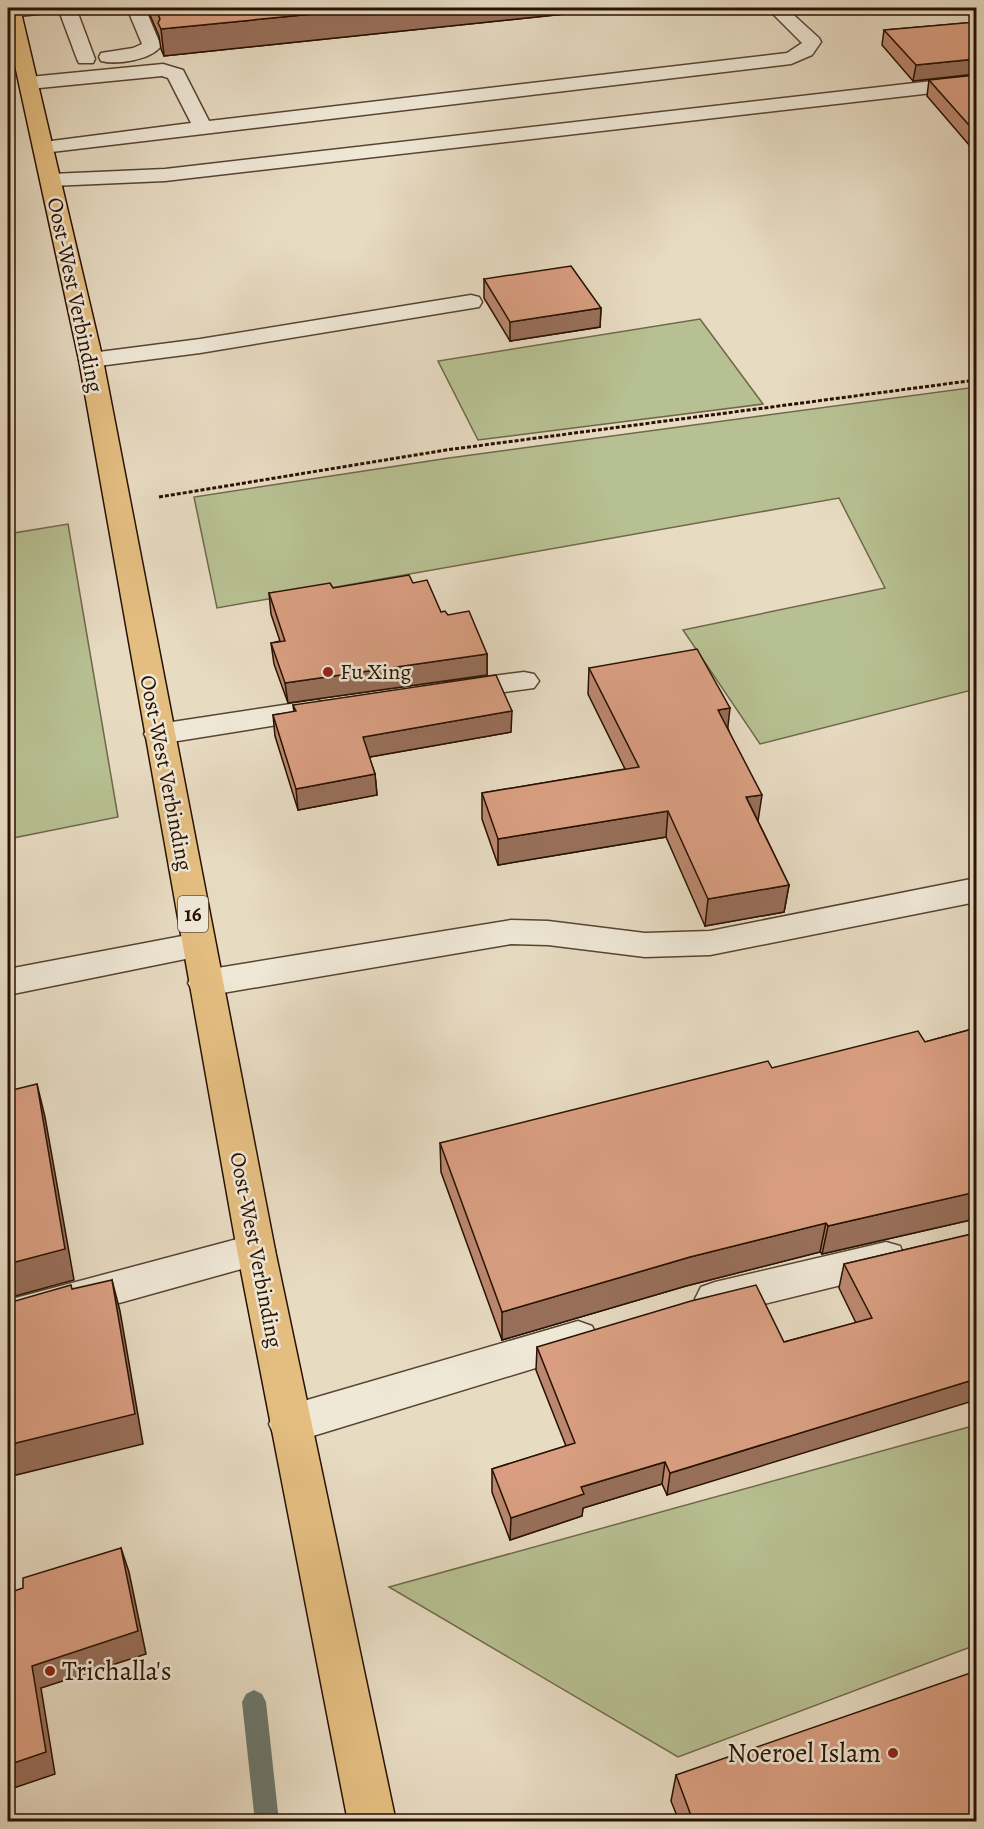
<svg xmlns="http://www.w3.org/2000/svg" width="984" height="1829" font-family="Alegreya,serif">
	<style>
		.green { fill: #b7c092; stroke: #70684a; stroke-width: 1.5 }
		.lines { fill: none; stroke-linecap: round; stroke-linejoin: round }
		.stream { fill: #6b776d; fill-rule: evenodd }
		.minor-casing { stroke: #584432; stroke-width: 3 }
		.major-casing { stroke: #281102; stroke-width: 3 }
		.path { stroke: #281102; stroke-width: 3; stroke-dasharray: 4 2; stroke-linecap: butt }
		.minor { fill: #efe8d7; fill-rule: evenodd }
		.major { fill: #e4be81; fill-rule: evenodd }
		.wall { fill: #bb886f; stroke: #281102; stroke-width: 1.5 }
		.shaded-wall { fill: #986f5a; stroke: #281102; stroke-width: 1.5 }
		.building { fill: #d99e81; stroke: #281102; stroke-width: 1.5 }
		.poi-dot { fill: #8f2418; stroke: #efe8d7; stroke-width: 2 }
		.labels { text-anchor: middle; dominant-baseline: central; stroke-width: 5; stroke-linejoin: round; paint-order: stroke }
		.shield { fill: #efe8d7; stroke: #645242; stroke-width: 1.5 }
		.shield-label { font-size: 21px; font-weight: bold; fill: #281102 }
		.street-label { font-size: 22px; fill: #281102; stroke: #efe8d7 }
		.poi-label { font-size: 22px; fill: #281102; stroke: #efe8d7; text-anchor: start }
		.near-poi-label { font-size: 27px; fill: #281102; stroke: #efe8d7; text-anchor: start }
	</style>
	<rect width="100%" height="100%" fill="#e7dbc2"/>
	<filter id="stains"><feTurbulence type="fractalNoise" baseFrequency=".00333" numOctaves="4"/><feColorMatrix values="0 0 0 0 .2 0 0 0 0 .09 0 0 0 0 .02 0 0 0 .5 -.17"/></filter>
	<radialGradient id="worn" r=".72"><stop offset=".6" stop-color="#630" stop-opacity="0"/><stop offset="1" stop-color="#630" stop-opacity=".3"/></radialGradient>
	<!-- green -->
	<g class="green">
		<polygon points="700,319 763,404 478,440 438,361"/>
		<polygon points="976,387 976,689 760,744 683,630 885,588 839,498 217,608 194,497 449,458"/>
		<polygon points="68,524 118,817 8,839 8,534"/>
		<polygon points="976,1425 976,1645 678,1757 389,1587"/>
	</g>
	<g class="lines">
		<!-- stream -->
		<polygon class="stream" points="254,1690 262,1694 266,1702 279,1822 255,1822 242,1702 246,1694"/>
		<defs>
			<g id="minor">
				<polygon points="8,8 57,8 54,12 12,17 8,16"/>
				<polygon points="58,8 76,8 95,59 93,63 79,63 77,59"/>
				<path d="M127,8H145L161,46C151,60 117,65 101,61L99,57L101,53L133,48L142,44Z"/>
				<polygon points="767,8 786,8 819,38 821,42 812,55 791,64 43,153 36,151 33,147 36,143 191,123 168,78 162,76 29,89 22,87 19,83 22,79 29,77 163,64 183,70 209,121 787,53 802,43"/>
				<polygon points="976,76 976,88 165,181 51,186 44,184 41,180 44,176 51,174 165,169"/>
				<polygon points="471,295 479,297 482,302 479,307 200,353 91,367 83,365 79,360 83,355 91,353 200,339"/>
				<polygon points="524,672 534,674 539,681 534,688 454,699 444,697 439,690 444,683 454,681"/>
				<polygon points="317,700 327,703 332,710 327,717 159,744 148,741 144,734 148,727 159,724"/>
				<polygon points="976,878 976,902 710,955 645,957 548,945 511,944 205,996 193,992 188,983 193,974 205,970 511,920 548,921 645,933 710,931"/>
				<polygon points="198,933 210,936 215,945 210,954 8,995 8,969"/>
				<polygon points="256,1234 270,1239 275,1250 270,1261 8,1334 8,1300"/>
				<polygon points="886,1242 900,1246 905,1258 900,1270 886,1274 715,1316 701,1311 695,1299 701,1287 715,1282"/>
				<polygon points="578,1321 592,1326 598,1338 592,1350 578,1355 290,1443 275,1437 269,1424 275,1411 290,1405"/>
			</g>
			<polygon id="major" points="8,8 20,8 103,360 275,1250 396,1822 348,1822 237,1250 79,360 8,33"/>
		</defs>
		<!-- minor casing -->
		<use href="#minor" class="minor-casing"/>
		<!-- major casing -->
		<use href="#major" class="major-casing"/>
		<!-- path -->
		<polyline class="path" points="159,497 446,450 976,380"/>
		<!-- minor -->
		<use href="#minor" class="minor"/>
		<!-- major -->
		<use href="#major" class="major"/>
	</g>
	<!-- wall -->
	<g class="wall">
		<polygon points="147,8 622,8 164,56 161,49 159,36"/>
		<polygon points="976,22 976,74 913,81 882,45 884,30"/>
		<polygon points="976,75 976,153 927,96 929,80"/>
		<polygon points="484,279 601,308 600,327 510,341 484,298"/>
		<polygon points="413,583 441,612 448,615 487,654 487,675 288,703 274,664 271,643 280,641 271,614 269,593 333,588"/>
		<polygon points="589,668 728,728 758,821 789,885 784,912 705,926 666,837 498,865 482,819 482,793 625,769 588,694"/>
		<polygon points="293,705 511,732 369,757 375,774 377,795 298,810 275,736 273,715 294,712"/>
		<polygon points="976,1028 976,1221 975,1219 822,1254 820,1252 686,1286 502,1340 441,1172 440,1143 772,1068 925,1042"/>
		<polygon points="976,1233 667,1495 662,1484 583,1508 582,1516 510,1540 492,1492 492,1469 566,1446 536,1370 537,1347 784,1342 856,1323 839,1288 844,1264"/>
		<polygon points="676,1775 976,1821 679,1821 671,1801"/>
	</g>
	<!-- shaded-wall -->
	<g class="shaded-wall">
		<polygon points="374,8 622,8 164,56 161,29"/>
		<polygon points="976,59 976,74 913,81 916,65"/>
		<polygon points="601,308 600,327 510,341 510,322"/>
		<polygon points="487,654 487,675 288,703 285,683"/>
		<polygon points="730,708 727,735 718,710"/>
		<polygon points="512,711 511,732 364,758 363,737"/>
		<polygon points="375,774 377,795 298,810 296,789"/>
		<polygon points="762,795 758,821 746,797"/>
		<polygon points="668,811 666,837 498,865 498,839"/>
		<polygon points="789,885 784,912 705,926 708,899"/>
		<polygon points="37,1084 45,1117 74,1280 8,1298 8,1264"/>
		<polygon points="976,1192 976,1216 975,1219 822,1254 828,1226"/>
		<polygon points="826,1223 820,1252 686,1286 502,1340 502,1312 690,1257"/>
		<polygon points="112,1280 120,1311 143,1444 8,1477 8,1445"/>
		<polygon points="976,1379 976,1400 667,1495 670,1473"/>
		<polygon points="665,1462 662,1484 583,1508 582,1516 510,1540 511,1518 581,1487"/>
		<polygon points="121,1548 129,1572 146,1654 41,1688 55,1774 8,1790 8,1765 32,1666"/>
	</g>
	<!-- building -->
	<g class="building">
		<polygon points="155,8 374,8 161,29 158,23 160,19"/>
		<polygon points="976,22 976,59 916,65 884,30"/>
		<polygon points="976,75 976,133 929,80"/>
		<polygon points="571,266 601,308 510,322 484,279"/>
		<polygon points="409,575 413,583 427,580 441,612 445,611 448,615 469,611 487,654 285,683 271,643 285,641 269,593 330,583 333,588"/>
		<polygon points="697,649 730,708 718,710 762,795 746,797 789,885 708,899 668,811 498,839 482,793 639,767 589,668"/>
		<polygon points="496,675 512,711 363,737 375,774 296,789 273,715 296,711 293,705"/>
		<polygon points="976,1028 976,1192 828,1226 826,1223 690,1257 502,1312 440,1143 768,1061 772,1068 918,1031 925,1042"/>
		<polygon points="37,1084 65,1249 8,1264 8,1091"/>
		<polygon points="976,1233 976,1379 670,1473 665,1462 581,1487 584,1494 511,1518 492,1469 575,1443 537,1347 691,1301 756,1285 784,1342 872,1318 844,1264"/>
		<polygon points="112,1280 135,1414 8,1445 8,1303 71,1285 72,1289"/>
		<polygon points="121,1548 138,1631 32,1666 46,1752 8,1765 8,1593 23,1588 23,1578"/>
		<polygon points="976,1671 976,1821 693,1821 676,1775"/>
	</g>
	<!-- markers -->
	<g class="poi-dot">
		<circle cx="328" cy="672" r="6"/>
		<circle cx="50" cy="1671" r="6"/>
		<circle cx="893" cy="1753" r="6"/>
	</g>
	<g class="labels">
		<!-- shield labels -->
		<rect class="shield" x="178" y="896" width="30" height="36" rx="4.5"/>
		<g class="shield-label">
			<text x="193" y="914">16</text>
		</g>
		<!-- street labels -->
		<g class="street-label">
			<text transform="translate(75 295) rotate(78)">Oost-West Verbinding</text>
			<text transform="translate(166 773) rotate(79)">Oost-West Verbinding</text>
			<text transform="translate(256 1250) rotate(79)">Oost-West Verbinding</text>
		</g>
		<!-- poi labels -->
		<g class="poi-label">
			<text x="340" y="672">Fu Xing</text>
		</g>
		<!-- near-poi labels -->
		<g class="near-poi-label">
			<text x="62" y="1671">Trichalla's</text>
			<text x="881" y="1753" text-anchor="end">Noeroel Islam</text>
		</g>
	</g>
	<!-- margin -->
	<rect width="984" height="1829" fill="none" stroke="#e7dbc2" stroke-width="30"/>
	<rect x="9" y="9" width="966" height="1811" fill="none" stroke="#281102" stroke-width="3"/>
	<rect x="15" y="15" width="954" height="1799" fill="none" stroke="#281102" stroke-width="1.5"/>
	<rect width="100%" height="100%" filter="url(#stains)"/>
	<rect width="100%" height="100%" fill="url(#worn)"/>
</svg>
